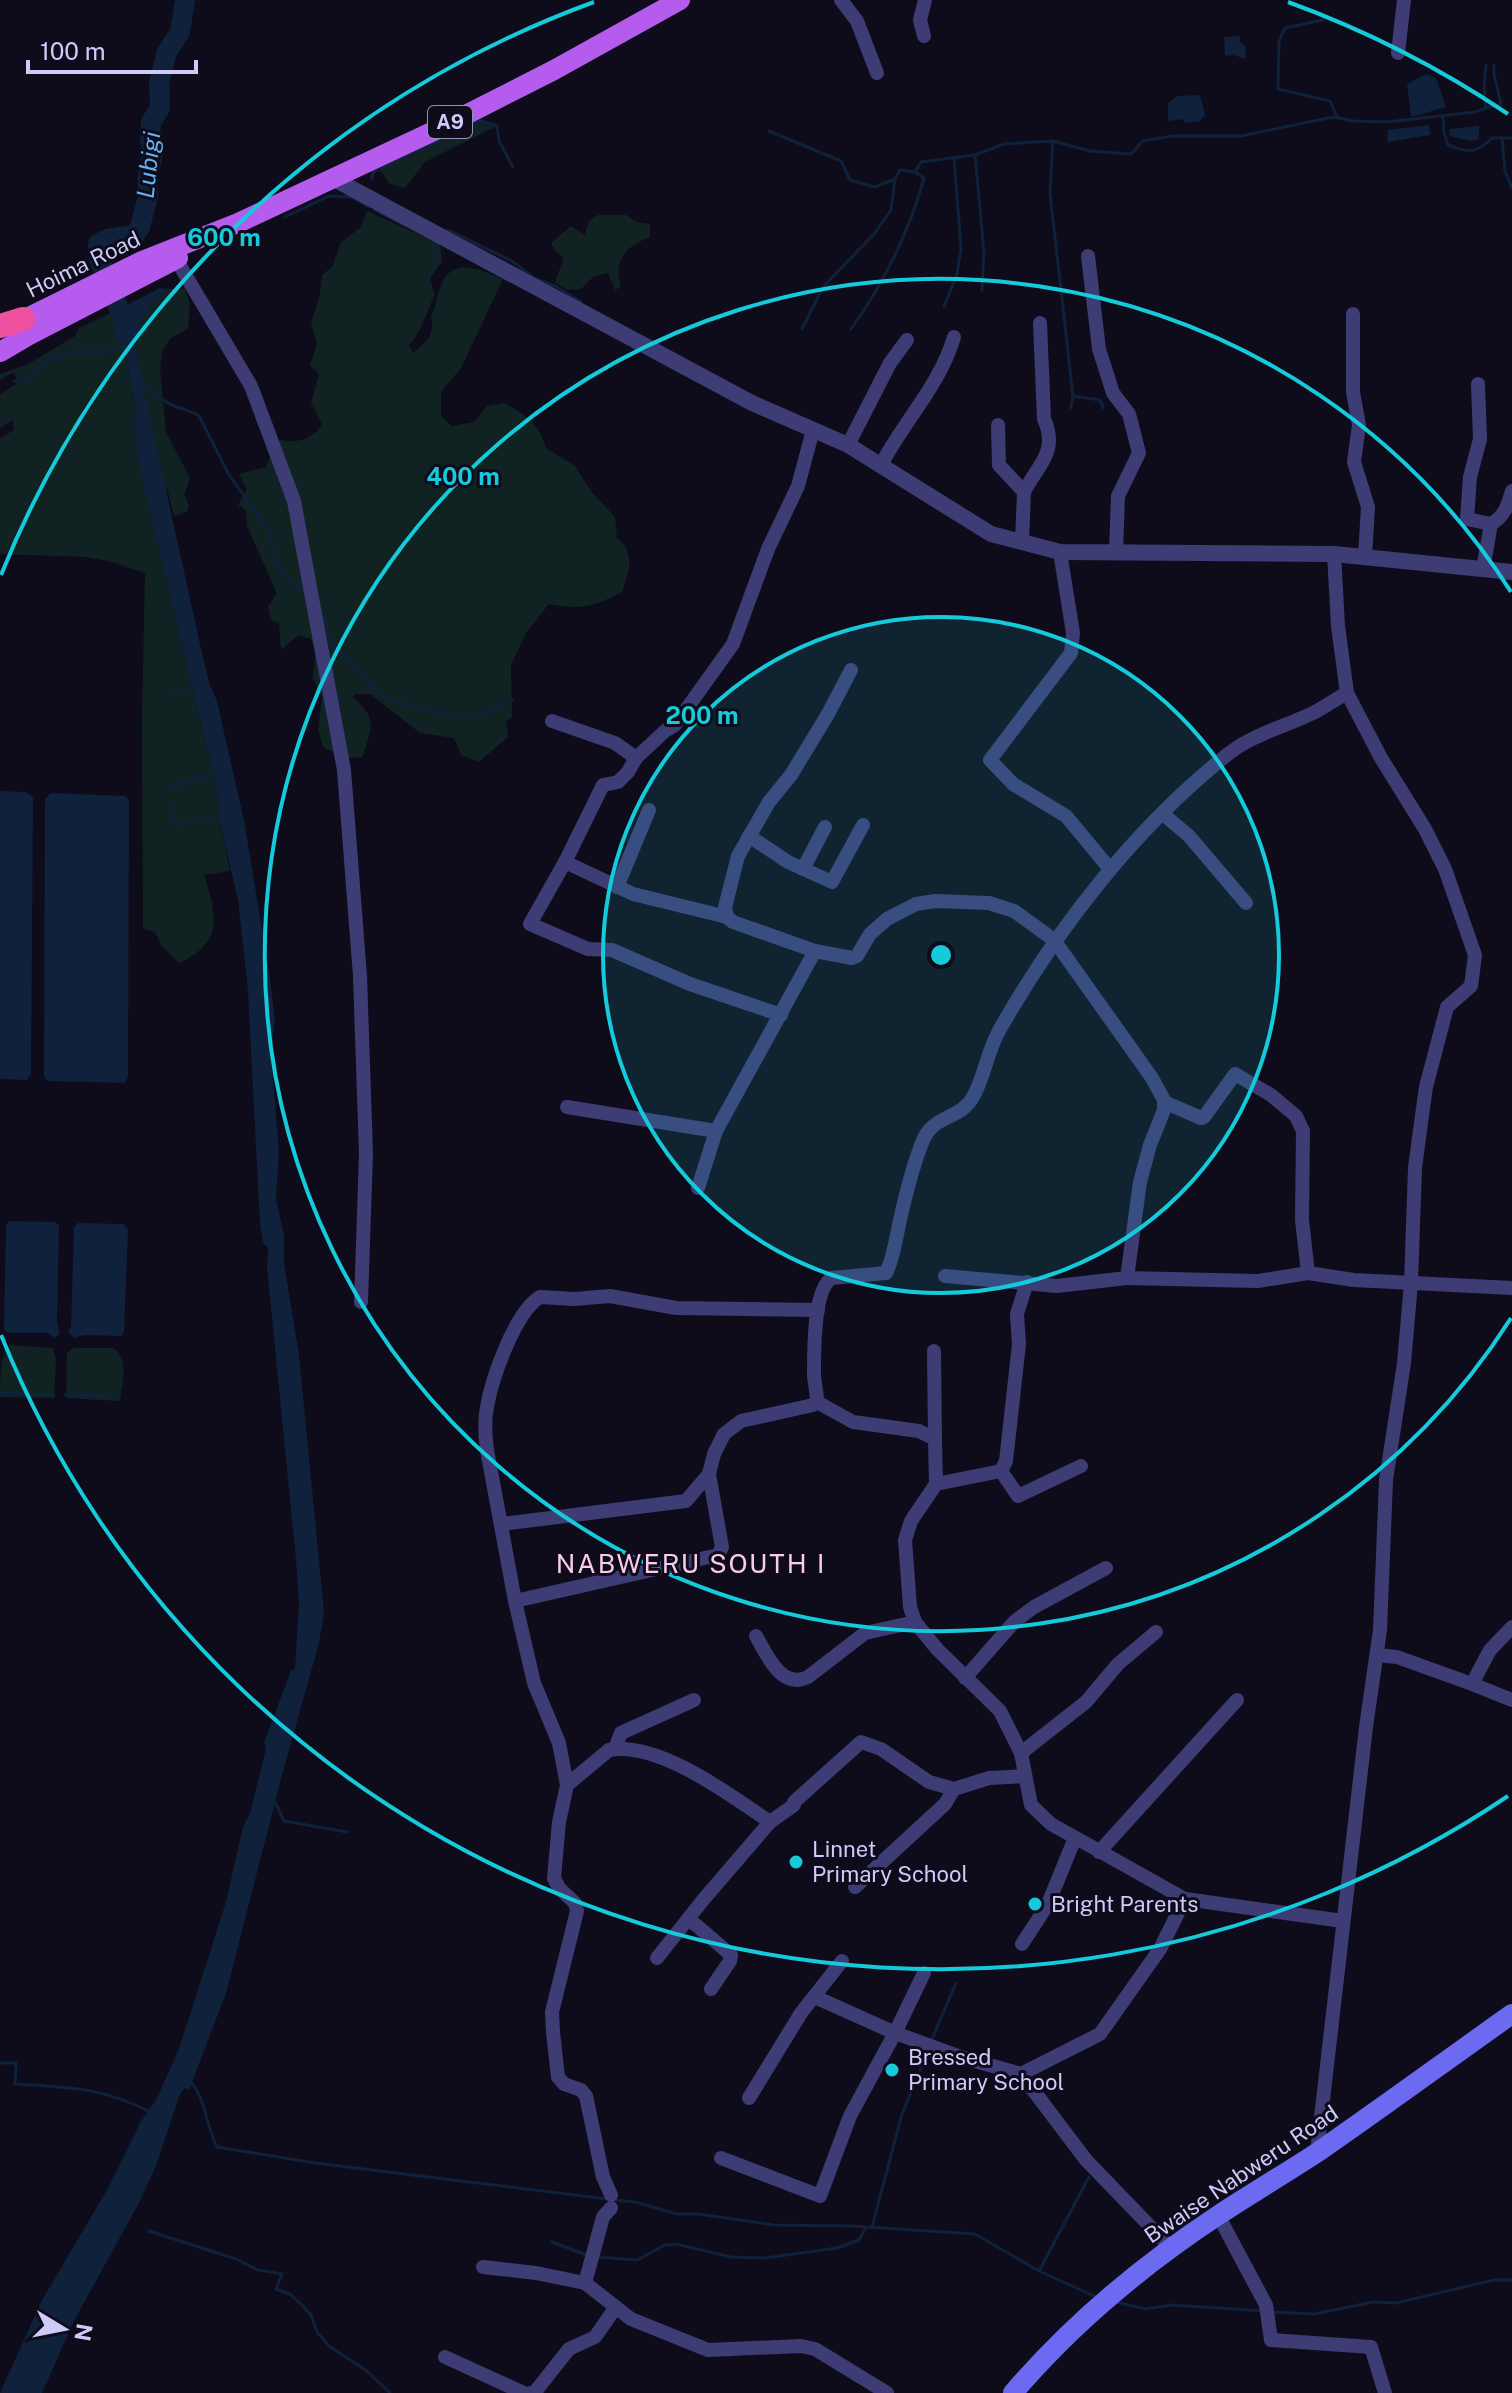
<svg xmlns="http://www.w3.org/2000/svg" width="1512" height="2393" font-family="'Public Sans',sans-serif">
	<style>
		.green { fill: #102322 }
		.water { fill: #0f213b }
		.lines { fill: none; stroke-linecap: round; stroke-linejoin: round }
		.stream { stroke: #0f213b; stroke-width: 3 }
		.river { stroke: #0f213b; stroke-width: 20 }
		.minor { stroke: #3d3c74; stroke-width: 14 }
		.tertiary { stroke: #3d3c74; stroke-width: 16 }
		.secondary { stroke: #6b6af1; stroke-width: 20 }
		.primary { stroke: #b55cef; stroke-width: 20 }
		.motorway { stroke: #ee519f; stroke-width: 24 }
		.ring { fill: none; stroke: #15cbdb; stroke-width: 4 }
		.poi-dot { fill: #15cbdb; stroke: #0e0c1a; stroke-width: 3 }
		.labels { text-anchor: middle; dominant-baseline: central; stroke-width: 6; stroke-linejoin: round; paint-order: stroke }
		.shield { fill: #0e0c1a; stroke: #9591b7; stroke-width: 2 }
		.shield-label { font-size: 20px; font-weight: bold; fill: #cfcafa }
		.street-label { font-size: 22px; fill: #cfcafa; stroke: #0e0c1a }
		.poi-label { font-size: 22px; fill: #cfcafa; stroke: #0e0c1a; text-anchor: start }
		.water-label { font-size: 24px; font-style: italic; fill: #62b1f0; stroke: #0e0c1a }
		.quarter-label { font-size: 26px; letter-spacing: 2px; fill: #faccea; stroke: #0e0c1a }
		.centre { fill: #15cbdb; stroke: #0e0c1a; stroke-width: 4 }
		.ring-label { font-size: 24px; text-anchor: middle; font-weight: bold; fill: #15cbdb; stroke: #0e0c1a; stroke-width: 6; stroke-linejoin: round; paint-order: stroke }
	</style>
	<rect width="100%" height="100%" fill="#0e0c1a"/>
	<!-- green -->
	<g class="green">
		<polygon points="480,119 499,125 425,162 405,188 390,184 378,167"/>
		<path d="M367,211L440,244L442,262L430,278L435,295C425,313 423,331 409,345L413,353C427,341 435,336 431,316C436,306 437,296 441,285C453,255 482,271 503,279L461,368L441,392V416L452,426L474,422L487,406L504,403C525,414 540,424 546,448L575,466L591,491L615,517L617,538C636,553 629,572 622,592C592,607 582,610 549,604L526,633L511,665L512,717L506,721L508,737L479,762L461,755L454,738L420,733L370,694H355L353,698C379,718 371,730 362,758L343,757L323,747L318,729L322,698L313,678L315,652L311,639L298,635L281,650L279,623L271,620L268,606L277,594L247,526L246,510L238,505L247,489L239,474L266,467L270,457L266,447L281,440C296,444 314,439 322,424L311,403L319,374L310,365L317,344L311,322L319,299L322,275L332,267L341,242L360,228Z"/>
		<path d="M598,215H626L636,222L650,224V237C626,246 613,260 621,287L615,290L608,273L593,277L581,289L567,290L555,282L564,258L556,252L551,243L571,226L585,235L589,221Z"/>
		<path d="M166,289H185L190,303L188,328L170,339L162,352L160,369L166,432L190,478L184,495L189,505L187,512L174,516L168,492L162,478C154,441 128,355 138,322C143,309 157,298 166,289Z"/>
		<path d="M113,312L116,323L122,328L136,414L134,427L148,501L218,795L220,823L230,871L204,875C217,915 224,943 179,963L162,947L155,932L143,929L142,718L145,573L112,562L87,557L0,554V438L14,430L13,420L0,428V395L18,382L14,372L0,380V374L28,364L75,336L79,328Z"/>
		<path d="M10,1345L53,1348L56,1359L54,1398L0,1397C0,1380 0,1353 10,1345Z"/>
		<path d="M73,1348H113C129,1357 123,1385 119,1401L66,1398L67,1353Z"/>
	</g>
	<!-- water -->
	<g class="water">
		<polygon points="1240,36 1240,42 1245,46 1246,59 1233,55 1225,56 1224,37"/>
		<polygon points="1427,74 1436,78 1446,107 1411,117 1407,84"/>
		<polygon points="1200,95 1205,115 1200,121 1185,123 1182,119 1168,121 1168,103 1177,96"/>
		<polygon points="1429,125 1430,135 1387,142 1388,130"/>
		<polygon points="1479,126 1479,139 1470,141 1450,136 1449,129"/>
		<path d="M160,288L166,289C141,315 138,317 136,354L200,644L209,682L217,701L244,820L270,978L275,1020L271,1054L279,1152L276,1199L284,1235V1263L299,1355L324,1612L319,1643L282,1775L226,1993L189,2090L185,2088L180,2094L156,2166L139,2203L75,2319L42,2393H0L41,2302L108,2188L140,2123L156,2100L179,2049L226,1902L243,1827L250,1813L266,1749L264,1742L291,1671L295,1669L299,1604L296,1560L267,1267L268,1248L263,1243L260,1224L248,991L238,900L220,823L218,795L138,461L134,427L136,414L122,328L116,323L113,312Z"/>
		<polygon points="0,791 26,792 33,797 31,1073 27,1080 0,1079"/>
		<polygon points="51,793 125,796 129,800 128,1077 125,1083 48,1081 44,1076 45,799"/>
		<polygon points="9,1221 55,1222 59,1225 57,1323 60,1333 55,1338 48,1333 8,1333 4,1330 6,1226"/>
		<polygon points="78,1223 124,1224 128,1230 124,1332 121,1336 84,1335 74,1338 68,1332 71,1326 74,1227"/>
	</g>
	<g class="lines">
		<!-- stream -->
		<g class="stream">
			<polyline points="1323,20 1285,28 1279,41 1278,89 1330,101 1337,117"/>
			<polyline points="1486,108 1501,104 1494,74 1494,65"/>
			<path d="M1443,117L1444,133L1448,145C1468,153 1476,154 1492,138H1512"/>
			<polyline points="769,131 841,161 850,180 875,187 895,179 900,170 915,172 921,162 975,155 1004,144 1053,141 1090,151 1131,154 1143,141 1172,136 1241,136 1333,117 1354,121 1387,122 1475,112 1486,108 1484,87 1486,65"/>
			<polyline points="1502,138 1505,171 1512,188"/>
			<polyline points="1053,141 1050,193 1073,396 1071,408"/>
			<polyline points="975,155 984,253 982,290"/>
			<polyline points="372,179 373,172 379,169 481,121 497,126 499,141 513,167"/>
			<polyline points="375,210 404,225"/>
			<polyline points="285,217 329,196 352,197 369,207"/>
			<polyline points="448,230 512,261 534,278 555,286 581,302"/>
			<polyline points="429,277 438,258 435,242"/>
			<polyline points="944,307 957,274 961,248 954,158"/>
			<polyline points="802,329 823,287 874,234 891,210 895,179"/>
			<path d="M851,329C884,283 909,232 924,178L915,172"/>
			<path d="M141,379C151,391 165,404 180,408C188,411 192,411 199,416L228,473L269,532L276,559L282,571L305,593"/>
			<polyline points="15,381 34,375 45,361 73,352 106,352 124,346"/>
			<polyline points="1073,396 1100,400 1103,408"/>
			<polyline points="0,422 4,419"/>
			<path d="M320,611L325,617L329,639L379,694L385,697C401,705 453,718 471,716C485,715 499,706 512,700"/>
			<polyline points="171,695 193,686"/>
			<polyline points="167,788 213,774"/>
			<polyline points="169,803 176,825 220,816"/>
			<polyline points="0,1393 54,1395"/>
			<polyline points="65,1395 120,1396"/>
			<polyline points="275,1802 284,1821 347,1832"/>
			<polyline points="932,2039 956,1983"/>
			<path d="M0,2063H16L15,2084C67,2087 102,2087 150,2112"/>
			<path d="M191,2082C206,2100 206,2126 217,2147L315,2163L607,2199"/>
			<polyline points="614,2200 635,2202 677,2214 698,2214 774,2225 851,2226 975,2234 1039,2271 1096,2297"/>
			<polyline points="872,2227 902,2114 928,2051"/>
			<polyline points="149,2231 236,2259 258,2270 282,2274 276,2289 290,2294 303,2306 311,2315 317,2332 329,2346 367,2371 390,2393"/>
			<polyline points="552,2242 589,2256"/>
			<polyline points="597,2257 637,2260 665,2245 676,2244 731,2257 765,2258 837,2248 859,2240 866,2228"/>
			<polyline points="1039,2271 1089,2177"/>
			<polyline points="1117,2302 1145,2309 1172,2305 1264,2311"/>
			<polyline points="1272,2312 1314,2314 1373,2302 1396,2303 1494,2280 1512,2280"/>
		</g>
		<!-- river -->
		<polyline class="river" points="126,335 127,330 99,259 98,244 107,239 135,235 140,227 148,196 148,176 153,154 150,138 151,122 160,108 159,83 167,52 180,32 185,0"/>
		<!-- minor -->
		<g class="minor">
			<polyline points="841,0 857,21 877,73"/>
			<polyline points="924,36 920,20 925,0"/>
			<polyline points="1398,53 1404,0"/>
			<polyline points="1088,256 1099,349 1113,393 1129,414 1139,453 1118,496 1116,551"/>
			<polyline points="176,259 251,386 294,501 344,770 360,976 366,1154 361,1302"/>
			<polyline points="1353,314 1353,392 1359,425 1354,462 1368,507 1365,557"/>
			<polyline points="1478,384 1480,439 1470,477 1467,519 1491,524 1483,569"/>
			<polyline points="998,425 999,465 1024,492 1022,542"/>
			<polyline points="848,445 890,363 907,340"/>
			<path d="M881,465C904,421 940,385 954,337"/>
			<path d="M1024,492C1037,466 1059,452 1044,419L1040,323"/>
			<path d="M1491,524C1505,516 1508,505 1512,491"/>
			<polyline points="1060,552 1073,633 1071,653 990,760 1013,784 1066,816 1110,869"/>
			<polyline points="552,721 615,743 636,758"/>
			<polyline points="1163,814 1189,836 1246,903"/>
			<polyline points="749,836 788,862 832,882 863,825"/>
			<polyline points="565,862 633,894 727,917"/>
			<polyline points="803,869 825,827"/>
			<polyline points="617,887 649,810"/>
			<polyline points="815,951 733,922 727,917 725,907 738,856 769,802 791,775 828,714 851,670"/>
			<polyline points="781,1015 690,984 612,950 588,949 530,924 565,862 603,785 618,782 628,772 636,758 665,731 675,725 733,644 768,549 798,486 813,430"/>
			<polyline points="1164,1102 1201,1118 1204,1117 1235,1074 1271,1095 1296,1116 1303,1131 1302,1220 1308,1273"/>
			<polyline points="567,1107 716,1131"/>
			<polyline points="698,1188 716,1131 815,951 852,958 857,956 870,934 887,919 916,904 935,901 989,903 1014,911 1054,940 1152,1078 1164,1100 1164,1110 1150,1145 1140,1182 1127,1278 1258,1281 1308,1273 1354,1280 1512,1288"/>
			<polyline points="945,1276 1057,1286 1127,1278"/>
			<polyline points="1027,1282 1017,1314 1019,1344 1006,1461 1001,1471 936,1484 911,1521 905,1540 910,1607 915,1622 937,1649 1000,1711 1021,1753 1031,1805 1051,1824 1185,1899 1160,1949 1100,2034 1021,2074 1086,2160 1171,2248"/>
			<polyline points="934,1351 935,1439"/>
			<path d="M817,1402C817,1393 815,1385 814,1376C814,1354 813,1289 832,1278L886,1273C894,1257 896,1238 900,1220C906,1193 913,1164 924,1138C935,1115 961,1119 973,1097C985,1076 987,1051 1000,1029C1058,927 1135,828 1228,754C1253,734 1287,726 1315,712C1326,706 1336,699 1347,693"/>
			<polyline points="817,1402 853,1422 919,1431 935,1439 936,1484"/>
			<polyline points="1001,1471 1018,1496 1081,1466"/>
			<polyline points="502,1524 686,1501 709,1474"/>
			<polyline points="515,1601 718,1555 722,1547 709,1474 714,1454 724,1434 741,1421 813,1405 817,1402"/>
			<path d="M756,1636C767,1655 781,1690 808,1677L865,1633L915,1622"/>
			<polyline points="1377,1655 1397,1657 1472,1684 1490,1650 1512,1627"/>
			<polyline points="965,1678 1014,1622 1034,1607 1106,1568"/>
			<polyline points="1472,1684 1512,1700"/>
			<polyline points="615,1748 621,1733 694,1700"/>
			<polyline points="1021,1753 1086,1702 1118,1664 1156,1632"/>
			<path d="M567,1785L609,1750C659,1741 730,1795 770,1822"/>
			<polyline points="1099,1852 1237,1700"/>
			<polyline points="855,1887 945,1804 954,1789"/>
			<polyline points="1185,1899 1343,1921"/>
			<polyline points="689,1919 731,1955 730,1961 711,1989"/>
			<polyline points="1022,1944 1048,1904 1075,1838"/>
			<polyline points="657,1958 703,1900 770,1822 794,1805 794,1802 861,1742 881,1749 929,1782 954,1789 989,1778 1025,1776"/>
			<polyline points="815,1997 895,2033 961,2057 1021,2074"/>
			<polyline points="749,2098 801,2013 842,1961"/>
			<polyline points="1317,2152 1366,1727 1380,1630 1386,1480 1404,1363 1411,1283 1415,1168 1420,1130 1426,1087 1447,1007 1471,986 1475,955 1445,869 1425,829 1381,758 1347,693 1338,626 1334,554"/>
			<polyline points="721,2158 820,2196 850,2116 895,2033 924,1973"/>
			<path d="M611,2195L603,2177L586,2096L581,2090L564,2084L558,2077L553,2032L552,2012L577,1911L575,1903L559,1888L554,1878L559,1822L567,1785L559,1743L534,1683L515,1601L487,1450C485,1435 484,1421 487,1407C492,1378 515,1312 540,1297L574,1299L610,1296L676,1308L818,1310"/>
			<polyline points="1218,2215 1266,2305 1271,2340 1371,2347 1385,2393"/>
			<polyline points="483,2267 536,2273 585,2283 631,2319 708,2350 801,2346 815,2349 887,2393"/>
			<polyline points="585,2283 603,2217 611,2208"/>
			<polyline points="445,2357 524,2393"/>
			<polyline points="530,2393 535,2392 569,2349 595,2337 616,2307"/>
		</g>
		<!-- tertiary -->
		<polyline class="tertiary" points="334,179 752,403 848,445 991,534 1060,552 1334,554 1512,572"/>
		<!-- secondary -->
		<path class="secondary" d="M1013,2393C1072,2324 1144,2264 1220,2214C1252,2193 1286,2173 1318,2152C1383,2107 1447,2060 1512,2014"/>
		<!-- primary -->
		<g class="primary">
			<polyline points="11,326 142,261 238,223 436,130 554,70 680,0"/>
			<polyline points="0,352 29,335 178,258"/>
		</g>
		<!-- motorway -->
		<polyline class="motorway" points="0,326 23,319"/>
	</g>
	<!-- distance rings -->
	<circle cx="941" cy="955" r="338" fill="#15cbdb" fill-opacity=".12"/>
	<g class="ring">
		<circle cx="941" cy="955" r="338"/>
		<path d="M1511 1318A676 676 0 1 1 1511 592"/>
		<path d="M1508 1796A1014 1014 0 0 1 1 1335M1 575A1014 1014 0 0 1 594 2M1288 2A1014 1014 0 0 1 1508 114"/>
	</g>
	<!-- markers -->
	<g class="poi-dot">
		<circle cx="796" cy="1862" r="8"/>
		<circle cx="1035" cy="1904" r="8"/>
		<circle cx="892" cy="2070" r="8"/>
	</g>
	<g class="labels">
		<!-- shield labels -->
		<rect class="shield" x="428" y="106" width="44" height="32" rx="6"/>
		<g class="shield-label">
			<text x="450" y="122">A9</text>
		</g>
		<!-- street labels -->
		<g class="street-label">
			<text transform="translate(83 264) rotate(-26)">Hoima Road</text>
			<text transform="translate(1241 2174) rotate(-34)">Bwaise Nabweru Road</text>
		</g>
		<!-- poi labels -->
		<g class="poi-label">
			<text x="812" y="1849">Linnet<tspan x="812" dy="25">Primary School</tspan></text>
			<text x="1051" y="1904">Bright Parents</text>
			<text x="908" y="2057">Bressed<tspan x="908" dy="25">Primary School</tspan></text>
		</g>
		<!-- water labels -->
		<g class="water-label">
			<text transform="translate(148 165) rotate(-84)">Lubigi</text>
		</g>
		<!-- quarter labels -->
		<g class="quarter-label">
			<text x="691" y="1563">NABWERU SOUTH I</text>
		</g>
	</g>
	<circle cx="941" cy="955" r="12" class="centre"/>
	<g class="ring-label">
		<text x="224" y="246">600 m</text>
		<text x="463" y="485">400 m</text>
		<text x="702" y="724">200 m</text>
	</g>
	<!-- north arrow -->
	<g transform="translate(64 2329) rotate(100)" stroke="#0e0c1a" stroke-width="6" paint-order="stroke">
	<path d="M0-6L14 30L0 20L-14 30Z" fill="#cfcafa"/>
	<text y="-12" font-size="22" font-weight="bold" text-anchor="middle" fill="#cfcafa">N</text>
	</g>
	<!-- scale -->
	<path d="M28 60v12h168v-12" fill="none" stroke="#cfcafa" stroke-width="4"/>
	<text x="40" y="60" font-size="24" fill="#cfcafa" stroke="#0e0c1a" stroke-width="6" paint-order="stroke">100 m</text>
</svg>
